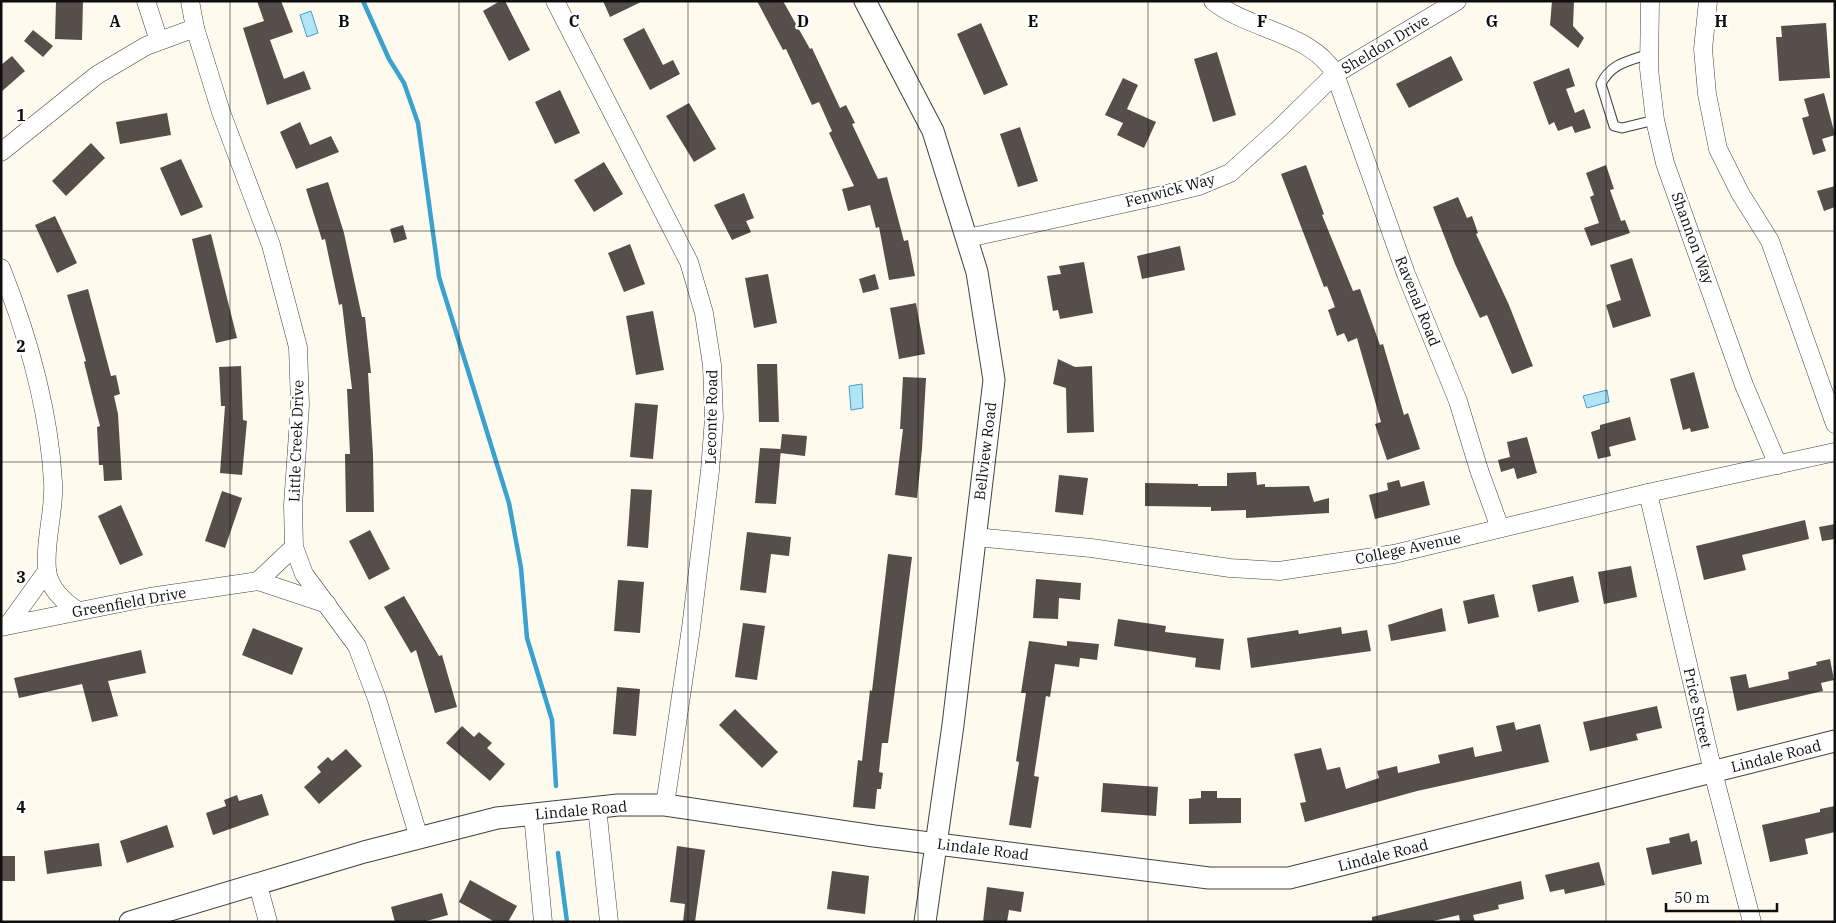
<svg xmlns="http://www.w3.org/2000/svg" width="1836" height="923" font-family="'IBM Plex Serif',serif">
	<style>
		.water { fill: #b3e4f6; stroke: #3aa2ce }
		.lines { fill: none; stroke-linecap: round; stroke-linejoin: round }
		.stream { stroke: #3aa2ce; stroke-width: 4.5 }
		.building { fill: #564e4a }
		.service-casing { stroke: #414141; stroke-width: 11 }
		.minor-casing { stroke: #414141; stroke-width: 19 }
		.tertiary-casing { stroke: #414141; stroke-width: 23 }
		.service { stroke: #fff; stroke-width: 9 }
		.minor { stroke: #fff; stroke-width: 18 }
		.tertiary { stroke: #fff; stroke-width: 21 }
		.grid { fill: none; stroke: #0e0e0e; stroke-width: 1; stroke-opacity: 0.55 }
		.labels { text-anchor: middle; dominant-baseline: central; stroke-width: 5; stroke-linejoin: round; paint-order: stroke }
		.street-label { font-size: 15px; fill: #0e0e0e; stroke: #fff }
		.grid-label { font-size: 16px; text-anchor: middle; font-weight: bold; fill: #0e0e0e; stroke: #fff; stroke-width: 5; stroke-linejoin: round; paint-order: stroke }
	</style>
	<rect width="100%" height="100%" fill="#fffaee"/>
	<!-- water -->
	<g class="water">
		<polygon points="311,11 318,33 307,37 300,15"/>
		<polygon points="862,384 863,408 851,410 849,386"/>
		<polygon points="1607,390 1609,402 1587,408 1583,396"/>
	</g>
	<g class="lines">
		<!-- stream -->
		<g class="stream">
			<polyline points="363,1 389,59 404,83 418,123 439,277 509,503 521,568 527,638 552,720 556,786"/>
			<polyline points="558,853 567,922"/>
		</g>
	</g>
	<!-- building -->
	<g class="building">
		<polygon points="56,1 83,1 82,40 55,39"/>
		<polygon points="257,1 281,1 293,32 270,40 284,79 304,71 311,89 267,105 243,28 264,21"/>
		<polygon points="500,1 505,1 530,50 509,61 483,11"/>
		<polygon points="603,1 643,1 610,17"/>
		<polygon points="757,1 783,1 810,49 812,48 840,108 846,105 855,123 852,124 878,179 887,177 904,241 908,240 915,276 889,280 879,227 876,228 870,205 848,211 842,189 854,186 829,133 832,131 819,102 812,105 786,49 783,50"/>
		<polygon points="1552,1 1574,1 1573,26 1584,38 1578,48 1550,25"/>
		<polygon points="981,23 1008,85 984,95 957,34"/>
		<polygon points="1826,23 1830,78 1779,81 1776,37 1782,37 1781,26"/>
		<polygon points="644,28 663,65 673,60 680,74 650,90 623,39"/>
		<polygon points="33,30 53,46 43,57 24,41"/>
		<polygon points="1217,52 1236,115 1213,122 1194,59"/>
		<polygon points="12,56 25,71 1,92 1,65"/>
		<polygon points="1451,56 1463,80 1409,108 1396,84"/>
		<polygon points="1569,68 1575,86 1566,89 1575,113 1584,109 1591,128 1575,133 1572,126 1558,131 1554,122 1549,125 1533,82"/>
		<polygon points="1123,78 1138,85 1127,109 1156,122 1144,148 1117,135 1123,123 1105,115"/>
		<polygon points="560,90 580,133 555,144 535,102"/>
		<polygon points="1824,93 1835,135 1822,139 1826,151 1813,155 1802,118 1809,116 1804,99"/>
		<polygon points="689,103 716,149 694,162 666,116"/>
		<polygon points="167,113 171,135 120,144 116,122"/>
		<polygon points="300,122 310,145 331,136 339,152 296,169 280,132"/>
		<polygon points="1020,127 1038,181 1018,187 1000,134"/>
		<polygon points="91,143 105,158 66,196 52,181"/>
		<polygon points="181,159 203,207 181,216 160,168"/>
		<polygon points="604,162 623,194 594,212 574,180"/>
		<polygon points="1306,165 1324,214 1322,215 1353,291 1360,289 1380,345 1383,344 1404,415 1408,413 1420,449 1387,460 1375,424 1381,422 1357,338 1348,342 1344,333 1337,336 1328,310 1335,307 1327,286 1324,287 1281,174"/>
		<polygon points="1606,165 1614,189 1610,190 1621,221 1625,220 1630,233 1591,246 1584,228 1599,223 1590,197 1594,195 1586,173"/>
		<polygon points="328,182 344,233 362,317 365,317 371,373 368,373 373,454 374,512 346,512 345,454 350,454 347,389 352,389 342,304 339,305 325,239 322,240 306,189"/>
		<polygon points="1835,186 1835,207 1824,211 1817,191"/>
		<polygon points="744,193 754,218 746,221 751,232 732,240 714,205"/>
		<polygon points="1458,197 1467,218 1472,216 1478,233 1476,234 1509,305 1533,366 1512,374 1487,315 1480,318 1455,264 1433,207"/>
		<polygon points="55,216 77,263 57,273 35,225"/>
		<polygon points="403,225 407,239 394,243 390,229"/>
		<polygon points="211,234 237,338 216,343 192,239"/>
		<polygon points="630,244 645,284 624,292 608,253"/>
		<polygon points="1180,246 1185,270 1142,279 1137,256"/>
		<polygon points="1632,258 1651,316 1613,328 1606,305 1621,300 1610,265"/>
		<polygon points="1084,262 1093,313 1060,319 1058,310 1053,311 1047,276 1061,274 1059,266"/>
		<polygon points="768,274 777,323 754,328 745,278"/>
		<polygon points="875,274 879,289 863,293 859,279"/>
		<polygon points="88,289 111,376 116,375 120,394 114,396 118,414 122,480 104,481 103,465 99,465 97,427 100,426 84,362 86,361 67,295"/>
		<polygon points="916,303 925,354 899,359 890,308"/>
		<polygon points="653,311 664,370 636,375 626,316"/>
		<polygon points="1058,359 1075,367 1092,366 1094,432 1067,433 1066,388 1053,384"/>
		<polygon points="757,364 777,364 779,422 759,422"/>
		<polygon points="241,366 243,420 247,421 242,475 220,473 225,406 221,406 219,367"/>
		<polygon points="1694,372 1709,428 1691,432 1690,428 1683,430 1670,379"/>
		<polygon points="903,377 926,378 922,449 917,498 895,495 903,429 900,429"/>
		<polygon points="635,403 658,405 653,459 630,457"/>
		<polygon points="1630,417 1636,440 1609,447 1611,456 1598,459 1591,432 1600,429 1600,425"/>
		<polygon points="782,434 807,436 805,456 780,453"/>
		<polygon points="1527,437 1537,473 1517,479 1514,468 1501,472 1498,460 1510,457 1507,442"/>
		<polygon points="760,448 781,449 776,504 755,503"/>
		<polygon points="1256,472 1257,485 1265,484 1265,487 1309,486 1314,502 1329,498 1329,513 1246,518 1246,510 1211,511 1211,507 1145,506 1145,483 1198,484 1198,486 1227,486 1227,473"/>
		<polygon points="1059,475 1088,478 1083,515 1055,512"/>
		<polygon points="1399,480 1401,487 1424,481 1430,505 1375,519 1369,495 1388,490 1387,483"/>
		<polygon points="631,489 652,490 648,548 627,546"/>
		<polygon points="222,491 242,498 225,548 205,541"/>
		<polygon points="121,505 143,555 120,565 98,516"/>
		<polygon points="1805,520 1809,539 1742,555 1746,570 1704,580 1696,546"/>
		<polygon points="1835,524 1835,539 1822,541 1819,527"/>
		<polygon points="370,530 390,569 369,580 349,541"/>
		<polygon points="747,532 791,537 789,556 771,554 766,593 740,590"/>
		<polygon points="888,554 912,557 888,743 882,743 879,772 883,773 881,789 877,789 875,809 853,807 858,760 862,761 870,690 872,691"/>
		<polygon points="1631,566 1637,597 1604,604 1598,572"/>
		<polygon points="1573,576 1579,602 1538,612 1532,585"/>
		<polygon points="1036,579 1081,583 1080,600 1059,598 1058,619 1033,618"/>
		<polygon points="618,580 644,582 640,633 614,631"/>
		<polygon points="1494,594 1499,617 1468,624 1463,601"/>
		<polygon points="404,596 439,656 442,655 457,707 435,713 416,650 411,653 384,607"/>
		<polygon points="1442,608 1446,631 1391,641 1388,625"/>
		<polygon points="1118,619 1166,626 1165,632 1224,639 1220,670 1195,667 1196,658 1114,646"/>
		<polygon points="743,623 765,626 757,680 735,677"/>
		<polygon points="1341,627 1342,634 1367,630 1371,651 1251,668 1247,638 1298,630 1299,634"/>
		<polygon points="253,628 303,648 292,675 242,655"/>
		<polygon points="1029,641 1067,646 1067,641 1099,644 1097,660 1080,658 1079,667 1055,664 1050,697 1046,696 1034,776 1039,777 1031,828 1009,825 1019,762 1016,761 1026,693 1021,693"/>
		<polygon points="141,650 146,673 108,681 118,716 92,722 82,684 19,698 14,678"/>
		<polygon points="1830,659 1834,680 1821,683 1823,691 1737,711 1730,677 1746,674 1749,688 1789,679 1788,672 1817,665 1816,662"/>
		<polygon points="617,687 640,689 636,736 613,734"/>
		<polygon points="1657,706 1662,728 1636,734 1638,740 1590,751 1583,722"/>
		<polygon points="735,709 778,752 762,768 719,725"/>
		<polygon points="1514,722 1516,730 1540,724 1549,762 1417,791 1305,822 1300,803 1306,802 1294,754 1321,748 1327,770 1340,767 1346,789 1379,778 1377,771 1397,766 1398,773 1440,763 1438,755 1473,747 1475,757 1502,751 1496,726"/>
		<polygon points="462,726 474,737 479,732 492,743 487,748 505,764 490,781 446,743"/>
		<polygon points="346,749 362,766 319,804 304,787 321,772 317,767 328,757 332,761"/>
		<polygon points="1103,783 1158,787 1156,816 1101,812"/>
		<polygon points="1201,791 1217,791 1217,798 1241,798 1241,823 1189,824 1189,799 1201,798"/>
		<polygon points="262,794 269,815 213,835 206,813 226,806 224,800 237,795 239,801"/>
		<polygon points="1835,806 1835,832 1805,839 1808,854 1770,862 1762,825 1820,812 1820,809"/>
		<polygon points="167,825 174,847 127,863 120,841"/>
		<polygon points="1689,833 1691,842 1697,840 1702,864 1652,875 1646,848 1670,843 1669,838"/>
		<polygon points="99,843 102,866 47,874 44,851"/>
		<polygon points="677,846 705,850 695,922 683,922 685,904 670,902"/>
		<rect x="1" y="856" width="14" height="25"/>
		<polygon points="1599,862 1605,885 1565,894 1564,889 1550,892 1545,875"/>
		<polygon points="832,871 869,876 865,914 827,909"/>
		<polygon points="470,880 517,906 508,922 495,922 459,902"/>
		<polygon points="1521,881 1524,899 1498,905 1499,909 1473,915 1475,922 1460,922 1459,915 1429,922 1372,922 1372,917"/>
		<polygon points="987,887 1024,892 1021,912 1009,910 1007,922 983,922"/>
		<polygon points="442,893 448,915 423,922 395,922 391,907"/>
	</g>
	<g class="lines">
		<defs>
			<path id="service" d="M1649,54C1629,61 1611,63 1601,84L1614,126L1622,128L1655,120"/>
			<g id="minor">
				<polyline points="146,1 159,41"/>
				<polyline points="190,1 195,28 221,112 271,245 298,347 300,405 293,505 294,547 304,574 357,646 377,699 419,838"/>
				<polyline points="555,1 689,262 704,313 712,365 714,418 710,471 691,628 665,805"/>
				<path d="M1213,1C1248,30 1313,33 1335,74L1406,274L1458,401L1479,470L1500,528"/>
				<polyline points="1650,1 1649,69 1655,120 1665,163 1744,385 1778,465"/>
				<polyline points="1708,1 1703,49 1707,94 1718,149 1740,193 1770,241 1835,424"/>
				<polyline points="1,152 97,75 146,46 195,28"/>
				<polyline points="968,238 1158,196 1199,186 1230,173 1280,128 1335,74 1457,1"/>
				<path d="M1,268C28,336 49,409 53,482C55,511 44,541 47,570C49,588 64,602 78,611"/>
				<polyline points="1648,493 1713,772 1752,922"/>
				<polyline points="975,537 1091,548 1230,568 1279,571 1394,554 1648,493 1835,452"/>
				<polyline points="258,581 294,547"/>
				<polyline points="8,625 47,571"/>
				<polyline points="1,627 150,597 258,581 327,604"/>
				<polyline points="597,807 609,922"/>
				<polyline points="533,814 543,922"/>
				<polyline points="258,885 268,922"/>
			</g>
			<g id="tertiary">
				<polyline points="865,1 933,131 977,272 994,380 953,725 925,922"/>
				<polyline points="130,922 364,852 497,818 618,805 665,805 874,836 1209,878 1289,878 1835,741"/>
			</g>
		</defs>
		<!-- service casing -->
		<use href="#service" class="service-casing"/>
		<!-- minor casing -->
		<use href="#minor" class="minor-casing"/>
		<!-- tertiary casing -->
		<use href="#tertiary" class="tertiary-casing"/>
		<!-- service -->
		<use href="#service" class="service"/>
		<!-- minor -->
		<use href="#minor" class="minor"/>
		<!-- tertiary -->
		<use href="#tertiary" class="tertiary"/>
	</g>
	<!-- grid -->
	<path class="grid" d="M230,1V922M459,1V922M688,1V922M918,1V922M1148,1V922M1377,1V922M1606,1V922M1,231H1835M1,462H1835M1,692H1835"/>
	<g class="labels">
		<!-- street labels -->
		<g class="street-label">
			<text transform="translate(1385 44) rotate(-31)">Sheldon Drive</text>
			<text transform="translate(1170 190) rotate(-15)">Fenwick Way</text>
			<text transform="translate(1693 238) rotate(70)">Shannon Way</text>
			<text transform="translate(1418 301) rotate(68)">Ravenal Road</text>
			<text transform="translate(711 417) rotate(-89)">Leconte Road</text>
			<text transform="translate(296 441) rotate(-88)">Little Creek Drive</text>
			<text transform="translate(985 451) rotate(-83)">Bellview Road</text>
			<text transform="translate(1408 548) rotate(-12)">College Avenue</text>
			<text transform="translate(129 602) rotate(-10)">Greenfield Drive</text>
			<text transform="translate(1698 708) rotate(77)">Price Street</text>
			<text transform="translate(1776 756) rotate(-14)">Lindale Road</text>
			<text transform="translate(581 810) rotate(-5)">Lindale Road</text>
			<text transform="translate(983 849) rotate(7)">Lindale Road</text>
			<text transform="translate(1383 855) rotate(-14)">Lindale Road</text>
		</g>
	</g>
	<g class="grid-label">
		<text x="115" y="27">A</text>
		<text x="344" y="27">B</text>
		<text x="574" y="27">C</text>
		<text x="803" y="27">D</text>
		<text x="1033" y="27">E</text>
		<text x="1262" y="27">F</text>
		<text x="1492" y="27">G</text>
		<text x="1721" y="27">H</text>
		<text x="21" y="121">1</text>
		<text x="21" y="352">2</text>
		<text x="21" y="583">3</text>
		<text x="21" y="813">4</text>
	</g>
	<!-- border -->
	<rect width="1836" height="923" fill="none" stroke="#0e0e0e" stroke-width="5"/>
	<!-- scale -->
	<path d="M1666 903v8h111v-8" fill="none" stroke="#0e0e0e" stroke-width="2.5"/>
	<text x="1674" y="903" font-size="15" fill="#0e0e0e" stroke="#ffffff" stroke-width="4" paint-order="stroke">50 m</text>
</svg>
